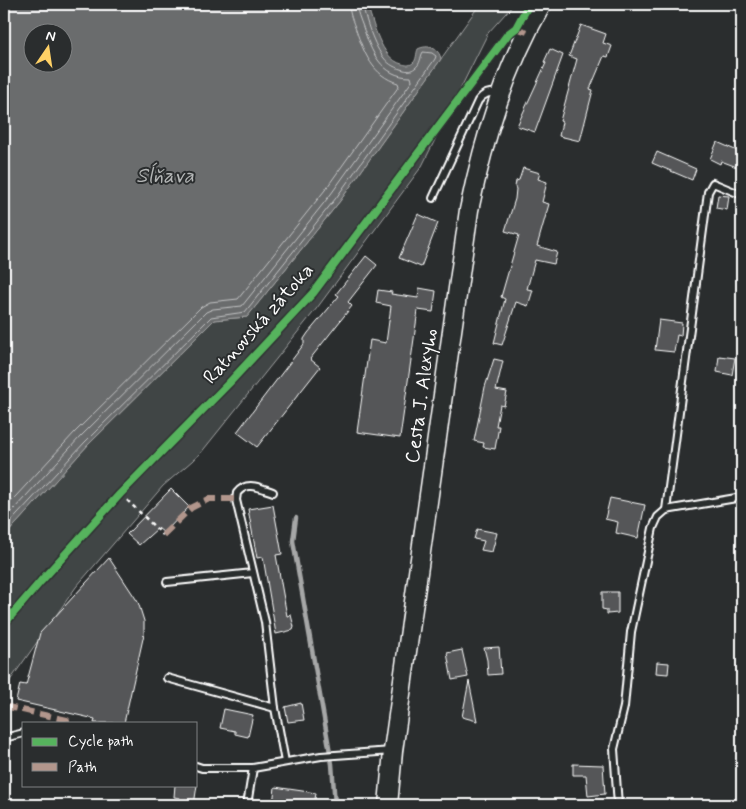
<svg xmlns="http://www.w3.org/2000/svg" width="746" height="809" font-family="Mynerve,sans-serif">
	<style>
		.green { fill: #414445; stroke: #a0a2a2 }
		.water { fill: #6a6c6d; stroke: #a6a7a7; fill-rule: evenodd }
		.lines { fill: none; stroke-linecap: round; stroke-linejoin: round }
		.shore { stroke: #c3c4c5; stroke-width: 1 }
		.stream { stroke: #a6a7a7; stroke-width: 4.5 }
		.building { fill: #555758; stroke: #fff }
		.service-casing { stroke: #fff; stroke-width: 10 }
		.secondary-casing { stroke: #fff; stroke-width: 21 }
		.path { stroke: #fff; stroke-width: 2.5; stroke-dasharray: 4 4; stroke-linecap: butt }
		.service { stroke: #2a2d2e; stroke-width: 6 }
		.secondary { stroke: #2a2d2e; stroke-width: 18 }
		.quiet { stroke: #b2968c; stroke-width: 6; stroke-dasharray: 12 6; stroke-linecap: butt }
		.cycleway-casing { stroke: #2a2d2e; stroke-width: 11 }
		.cycleway { stroke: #56b35d; stroke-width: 8 }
		.labels { text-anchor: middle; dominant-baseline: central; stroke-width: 4; stroke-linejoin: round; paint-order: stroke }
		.street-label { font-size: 20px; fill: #fff; stroke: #2a2d2e }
		.water-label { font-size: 21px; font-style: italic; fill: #b4b6b6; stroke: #2a2d2e }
	</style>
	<rect width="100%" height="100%" fill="#2a2d2e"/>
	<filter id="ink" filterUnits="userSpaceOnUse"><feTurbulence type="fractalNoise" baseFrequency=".02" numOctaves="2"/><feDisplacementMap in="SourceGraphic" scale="10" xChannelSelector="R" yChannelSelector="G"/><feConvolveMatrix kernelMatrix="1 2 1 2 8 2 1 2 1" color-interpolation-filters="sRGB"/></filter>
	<g filter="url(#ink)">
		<!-- green -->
		<polygon class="green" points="480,4 514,4 488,33 422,166 317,308 200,454 163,486 76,587 4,689 4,537 88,445 214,320 247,317 340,201"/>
		<!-- water -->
		<path class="water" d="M4,4H367C373,22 381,59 402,64C406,65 409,66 413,63C417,60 416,53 418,49C428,44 439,48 441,59L340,201L247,317L214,320L88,445L4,537ZM32,32H62V62H32Z"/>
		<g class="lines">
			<!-- shore -->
			<g class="shore">
				<path d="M4,509L75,432L201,307L210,302L238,299L325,190L399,86L398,83C373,76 364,53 356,30C353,22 349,13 349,4"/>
				<path d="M4,520L80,437L206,312L213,309L242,306L331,194L412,81L411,77C381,77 371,51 363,27C360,19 357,12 356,4"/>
				<path d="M4,529L85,442L211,317L245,312L336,198L435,59L436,56L432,53L423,52C420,57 421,64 415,68C411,71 408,71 404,70C396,68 389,65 384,58C375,48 364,17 363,4"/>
			</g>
			<!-- stream -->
			<polyline class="stream" points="296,518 293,541 332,764 335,805"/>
		</g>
		<!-- building -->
		<g class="building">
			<polygon points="581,25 606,34 603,43 612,46 608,57 604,56 590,89 593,90 580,141 559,136 562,122 560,121 577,59 569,56"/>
			<polygon points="550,49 563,55 535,132 517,126 546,63 544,62"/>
			<polygon points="717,142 742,153 742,169 721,161 720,164 710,159"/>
			<polygon points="657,152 696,169 692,180 652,163"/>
			<polygon points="523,168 540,173 538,179 547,182 542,202 549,204 537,246 557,252 554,264 535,260 527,289 533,290 528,306 516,302 502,345 494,343 505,299 501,297 519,235 505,231 515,199 516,189 515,187 516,181 519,180"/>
			<polygon points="718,195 729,196 727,210 716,208"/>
			<polygon points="418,214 438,223 421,267 399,258"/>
			<polygon points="366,256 377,265 348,302 352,306 310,359 320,367 257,447 237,432 304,344 304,339 308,333 339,296 336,294"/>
			<polygon points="419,288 436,291 433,312 418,310 400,438 357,432 370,340 386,343 391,306 376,303 378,290 392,292 391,294 418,298"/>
			<polygon points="659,320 682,323 681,336 677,335 674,352 655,350"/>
			<polygon points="719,356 735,358 732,375 717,372"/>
			<polygon points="494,359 503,361 496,390 507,392 504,406 500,405 496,426 499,426 495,449 483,447 484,443 474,441 485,387"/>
			<polygon points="171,489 189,507 164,533 158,528 139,545 127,534"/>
			<polygon points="610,498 645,505 638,538 616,533 618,522 605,519"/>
			<polygon points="273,505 282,554 276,555 287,616 291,615 294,627 293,630 276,634 263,557 257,558 248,509"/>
			<polygon points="477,529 497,533 492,552 481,550 484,541 474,539"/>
			<polygon points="109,558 138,602 144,621 144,634 124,723 94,723 95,719 16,701 20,684 26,685 40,633"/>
			<polygon points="602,592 618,592 618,613 607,614 607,610 602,609"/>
			<polygon points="499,647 501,674 488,675 487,660 484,648"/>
			<polygon points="462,650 468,677 452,680 447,653"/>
			<polygon points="657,662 669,663 668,674 656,673"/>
			<polygon points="469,681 477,721 462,717"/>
			<polygon points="301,703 304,720 288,722 285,707"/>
			<polygon points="224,709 253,715 248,737 235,734 235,731 220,728"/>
			<polygon points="573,764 603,765 605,794 588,796 586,775 573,775"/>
			<polygon points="175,785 197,785 194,805 178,805 180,798 174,797"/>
			<polygon points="275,787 316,793 314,805 285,802 284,805 273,805"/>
		</g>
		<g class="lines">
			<defs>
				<g id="service">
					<path d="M433,198L478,101C484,93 489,92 499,93"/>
					<path d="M273,492C260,488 247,480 237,493L236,500L265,622L275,708L285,762"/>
					<polyline points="666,510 708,192 713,183 742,195"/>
					<polyline points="167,582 253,573"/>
					<polyline points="4,624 41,581 120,494 229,383 313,293 508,34 516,28"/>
					<polyline points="167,678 275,708"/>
					<polyline points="4,738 24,733"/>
					<polyline points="196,766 202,768 253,768 321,756 392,751"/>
					<polyline points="247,805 253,768"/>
					<polyline points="618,805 614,749 624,707 631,632 653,528 658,517 666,510 742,497"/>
				</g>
				<path id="secondary" d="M388,805L393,751L469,210C484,138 505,68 542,4"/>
			</defs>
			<!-- service casing -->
			<use href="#service" class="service-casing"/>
			<!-- secondary casing -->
			<use href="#secondary" class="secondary-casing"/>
			<!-- path -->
			<polyline class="path" points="127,500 163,535"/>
			<!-- service -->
			<use href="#service" class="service"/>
			<!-- secondary -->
			<use href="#secondary" class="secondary"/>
			<!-- quiet -->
			<g class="quiet">
				<polyline points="516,28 527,32"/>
				<polyline points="163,535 191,508 209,499 236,499"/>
				<polyline points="4,706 67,720 67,723"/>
			</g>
			<defs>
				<polyline id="cycleway" points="4,624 41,581 120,494 229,383 313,293 508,34 516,28 529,4"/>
			</defs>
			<!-- cycleway casing -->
			<use href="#cycleway" class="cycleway-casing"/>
			<!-- cycleway -->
			<use href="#cycleway" class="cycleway"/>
		</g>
	</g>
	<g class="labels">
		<!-- street labels -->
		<g class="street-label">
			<text transform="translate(259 324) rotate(-48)">Ratnovská zátoka</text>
			<text transform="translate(422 396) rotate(-82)">Cesta J. Alexyho</text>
		</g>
		<!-- water labels -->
		<g class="water-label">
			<text x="165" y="176">Sĺňava</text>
		</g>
	</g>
	<!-- margin -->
	<rect width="746" height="809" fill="none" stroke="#2a2d2e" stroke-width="20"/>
	<rect x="10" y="10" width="726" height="789" fill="none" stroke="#fff" stroke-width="2" filter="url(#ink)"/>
	<!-- legend -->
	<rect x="22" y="722" width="175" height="65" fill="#2a2d2e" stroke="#7f8182"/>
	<rect x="32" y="738" width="25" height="8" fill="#56b35d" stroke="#7f8182"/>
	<text x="68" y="746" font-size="15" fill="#ffffff">Cycle path</text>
	<rect x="32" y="763" width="25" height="8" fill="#b2968c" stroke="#7f8182"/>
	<text x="68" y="772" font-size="15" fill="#ffffff">Path</text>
	<!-- north arrow -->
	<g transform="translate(48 48) rotate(13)"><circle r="24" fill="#2a2d2e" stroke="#7f8182"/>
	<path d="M0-4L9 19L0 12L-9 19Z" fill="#ffd166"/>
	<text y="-8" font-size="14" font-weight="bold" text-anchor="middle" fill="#ffffff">N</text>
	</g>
</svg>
